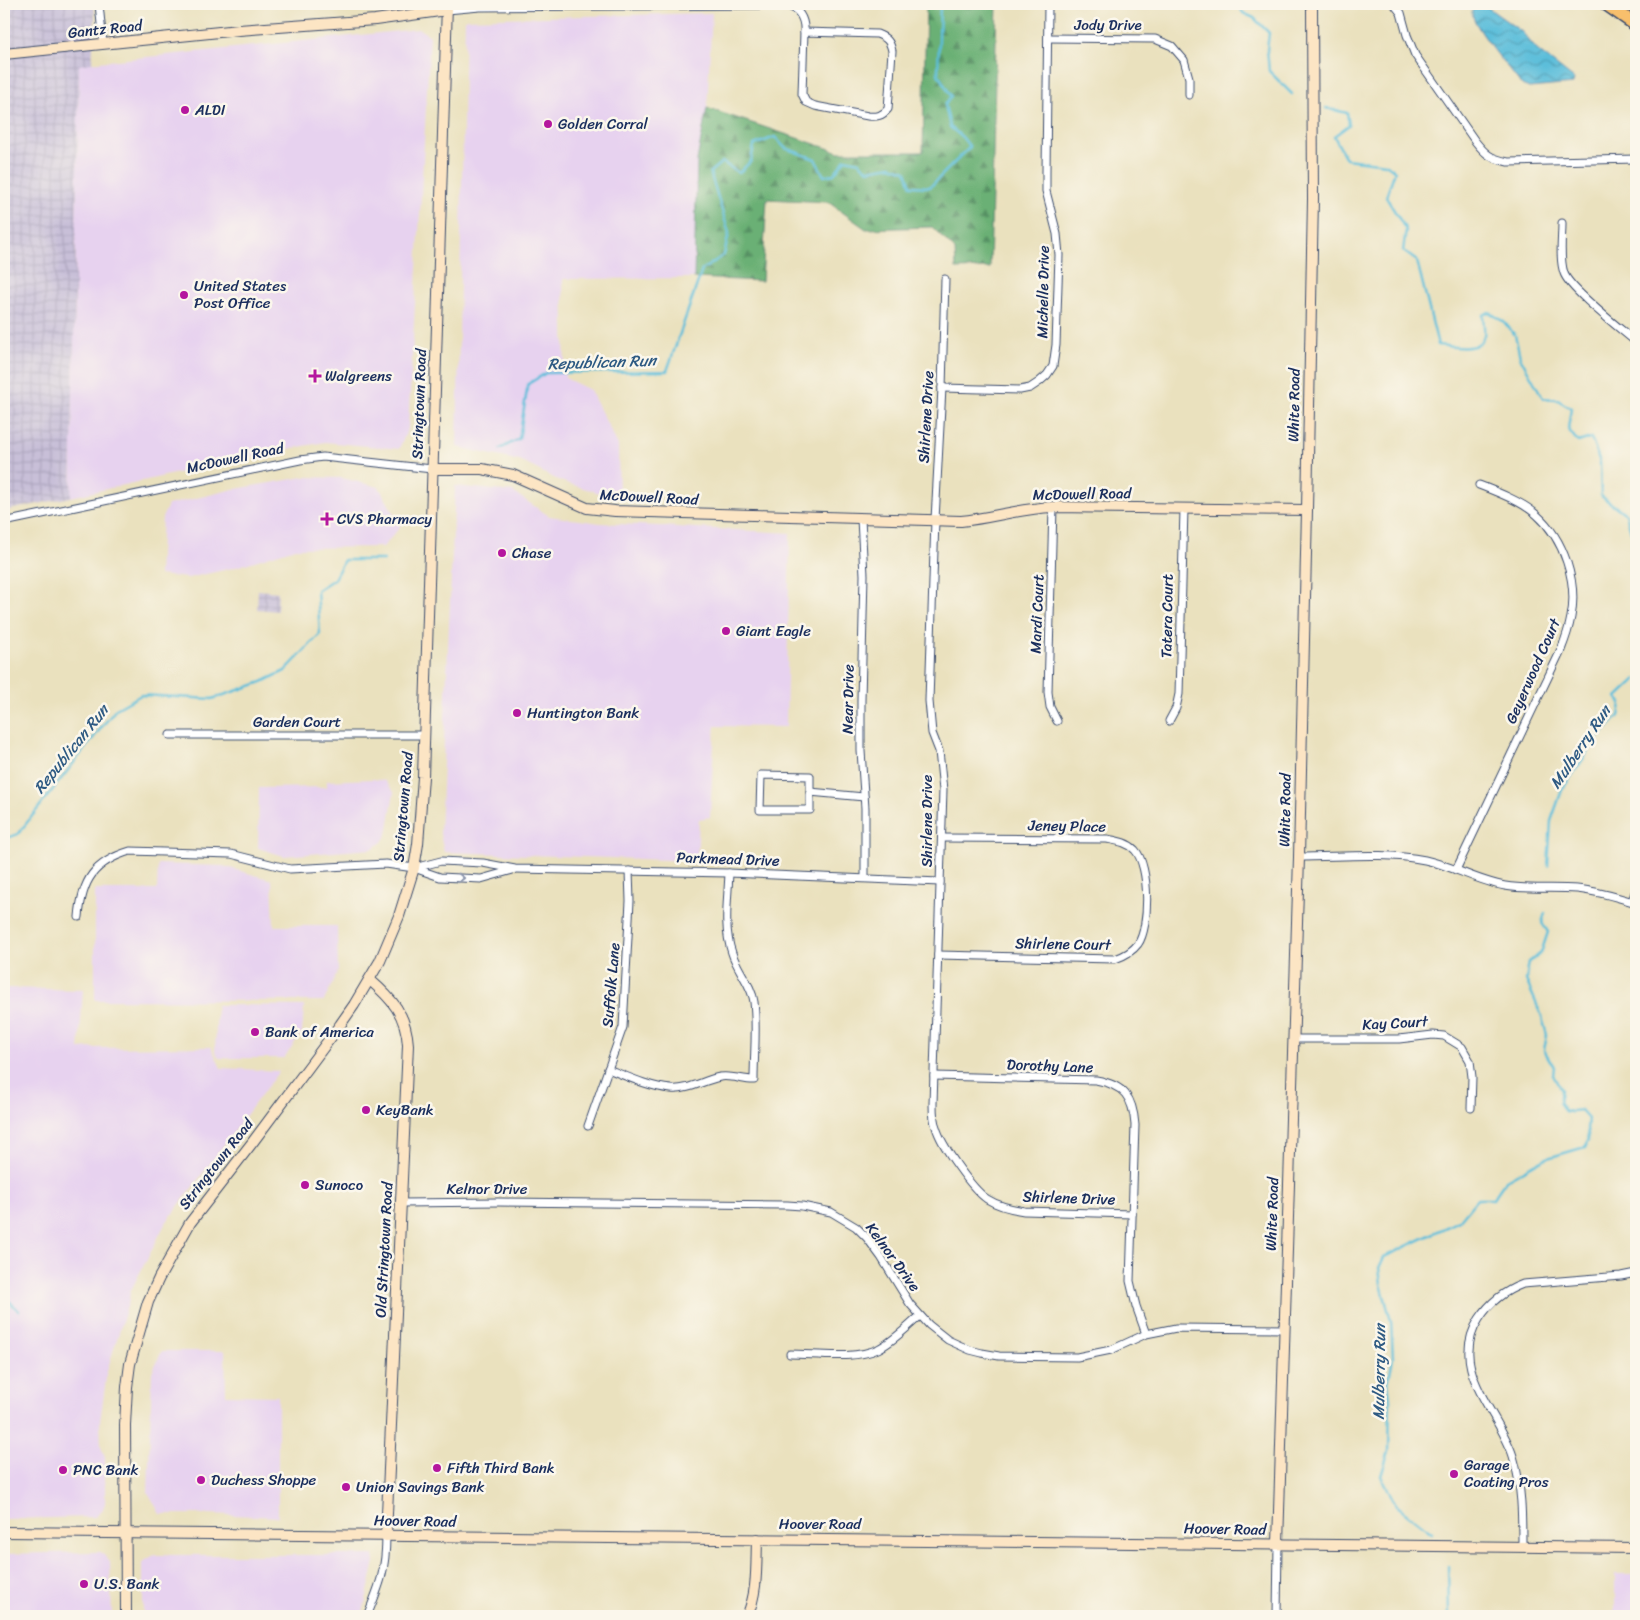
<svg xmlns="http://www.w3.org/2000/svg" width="1640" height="1620" font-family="Sriracha,sans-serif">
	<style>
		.built { fill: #e7d2ef }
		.industrial { fill: url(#industrial-grid) }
		.forest { fill: url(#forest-firs); stroke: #42706a }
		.water { fill: url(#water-waves); stroke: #3c769c }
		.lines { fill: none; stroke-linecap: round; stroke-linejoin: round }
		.stream { stroke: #5cbeda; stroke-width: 2.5 }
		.street-casing { stroke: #3a4a6c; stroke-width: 9 }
		.secondary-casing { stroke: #3a4a6c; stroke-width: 12 }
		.highway-casing { stroke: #3a4a6c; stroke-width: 15 }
		.street { stroke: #fff; stroke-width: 7 }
		.secondary { stroke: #fce5c4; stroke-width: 10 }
		.highway { stroke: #f8bf6c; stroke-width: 12 }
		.oneway { stroke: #8d97ae }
		.poi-dot { fill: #b5179e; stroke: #fbf7ec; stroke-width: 2 }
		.labels { text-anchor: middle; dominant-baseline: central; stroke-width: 5; stroke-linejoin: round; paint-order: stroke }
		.street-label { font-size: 15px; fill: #1b2f5e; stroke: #fbf7ec }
		.poi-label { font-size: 15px; fill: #1b2f5e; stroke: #fbf7ec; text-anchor: start }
		.water-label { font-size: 16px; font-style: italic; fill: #2e5a83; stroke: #fbf7ec }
	</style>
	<defs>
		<pattern id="industrial-grid" width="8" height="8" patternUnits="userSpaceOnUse" patternTransform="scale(1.25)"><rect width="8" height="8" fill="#c8bfd8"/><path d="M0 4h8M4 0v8" fill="none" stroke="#aba4bc"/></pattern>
		<pattern id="forest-firs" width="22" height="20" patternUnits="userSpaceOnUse" patternTransform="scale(1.25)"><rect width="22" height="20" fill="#6ab075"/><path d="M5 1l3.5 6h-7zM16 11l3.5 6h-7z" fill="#569063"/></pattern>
		<pattern id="water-waves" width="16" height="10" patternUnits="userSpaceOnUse" patternTransform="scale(1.25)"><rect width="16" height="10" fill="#5cbeda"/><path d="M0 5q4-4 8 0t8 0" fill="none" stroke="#4b9bb4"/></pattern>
	</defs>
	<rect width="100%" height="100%" fill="#fbf7ec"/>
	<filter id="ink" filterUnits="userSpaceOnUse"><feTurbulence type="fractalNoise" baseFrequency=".02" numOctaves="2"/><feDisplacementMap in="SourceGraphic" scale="10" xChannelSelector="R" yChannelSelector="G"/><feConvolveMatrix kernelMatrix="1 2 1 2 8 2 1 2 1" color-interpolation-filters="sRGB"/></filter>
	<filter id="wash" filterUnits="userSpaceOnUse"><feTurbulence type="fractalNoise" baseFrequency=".0096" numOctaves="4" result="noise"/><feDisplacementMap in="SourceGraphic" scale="20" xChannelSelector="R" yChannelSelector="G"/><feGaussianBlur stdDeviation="1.12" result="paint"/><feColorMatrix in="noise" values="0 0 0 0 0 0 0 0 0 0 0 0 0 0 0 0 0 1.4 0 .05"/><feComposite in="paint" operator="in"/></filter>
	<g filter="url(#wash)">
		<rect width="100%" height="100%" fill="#eae1be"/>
		<!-- built -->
		<g class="built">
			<polygon points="712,13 707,108 697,160 694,278 563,279 565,378 590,390 618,445 619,494 603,494 560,481 520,461 457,447 465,19"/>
			<polygon points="419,29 430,36 408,428 399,449 325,442 262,454 71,497 79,64"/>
			<polygon points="304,477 342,478 379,487 401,526 383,547 295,548 233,568 188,578 159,575 162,518 168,505 230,490"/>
			<polygon points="455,486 513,492 549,516 600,523 790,533 786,727 715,726 710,817 699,819 697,861 444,852 440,834"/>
			<polygon points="373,779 385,781 394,792 387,834 382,842 372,849 284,856 258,848 259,788 327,787 327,781"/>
			<polygon points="158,864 223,866 272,880 274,926 337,926 338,971 324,1001 95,1000 95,890 157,890"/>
			<polygon points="4,988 83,990 79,1049 92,1048 211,1047 221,1068 279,1071 165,1224 130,1292 129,1300 107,1371 100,1422 101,1447 105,1458 105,1503 102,1511 95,1517 4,1519"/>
			<polygon points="217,1005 304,1006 302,1032 284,1058 219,1058 215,1052"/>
			<polygon points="162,1351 225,1351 226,1395 278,1396 278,1517 211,1514 160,1514 148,1492 152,1372"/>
			<polygon points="95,1552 101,1552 110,1562 112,1616 4,1616 4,1554"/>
			<polygon points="154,1555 374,1555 375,1562 362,1616 143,1616 143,1562"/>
			<rect x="1615" y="1574" width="21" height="42"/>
		</g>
		<!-- industrial -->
		<g class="industrial">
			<polygon points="4,4 94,4 95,18 92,63 79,65 71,497 4,511"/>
			<polygon points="258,590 278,592 277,611 257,609"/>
		</g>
		<!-- forest -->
		<polygon class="forest" points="926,4 997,4 990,268 956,269 955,250 932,227 866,229 828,202 767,199 762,281 694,278 697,160 707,108 839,152 923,152"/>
		<!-- water -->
		<path class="water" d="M1476,6L1487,7L1522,32L1537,50L1574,79L1573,84L1529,88L1522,85C1512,73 1473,26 1472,13C1472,8 1473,9 1476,6Z"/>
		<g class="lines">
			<!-- stream -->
			<g class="stream">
				<polyline points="1238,4 1243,13 1254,18 1269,33 1267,50 1269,71 1292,94"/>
				<path d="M1326,108L1347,113L1349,125L1334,136L1346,159L1386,164L1395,171L1386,197L1406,230L1403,251L1417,261L1438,345C1452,346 1480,354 1484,335C1485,329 1483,321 1483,315L1489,312L1504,322L1515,335L1520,357L1543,398L1556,399L1571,408L1568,429L1578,442L1591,438L1600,462L1601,496L1626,514L1636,549"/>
				<polyline points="500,449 519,439 528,384 546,373 667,371 702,270 724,255 729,233 710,172 722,162 739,173 751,161 754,145 775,137 785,148 815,159 824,176 834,174 845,159 859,162 868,170 891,166 906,171 911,186 930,187 970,147 962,137 950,127 945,105 951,96 938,74 940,4"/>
				<polyline points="4,839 18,834 116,709 141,695 212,699 262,682 285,671 320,634 317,590 334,579 344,560 384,560"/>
				<polyline points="1548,866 1551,821 1562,790 1596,740 1619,716 1621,703 1617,697 1636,679"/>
				<polyline points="4,1296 19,1311"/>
				<polyline points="1432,1533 1396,1505 1381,1476 1389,1451 1390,1399 1388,1383 1393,1358 1391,1321 1381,1284 1379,1268 1384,1257 1459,1221 1477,1199 1493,1199 1506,1180 1544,1159 1585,1147 1589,1140 1587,1129 1588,1118 1581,1110 1565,1112 1559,1103 1561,1090 1553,1075 1554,1067 1544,1050 1547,1035 1541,1014 1526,980 1529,962 1541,953 1548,932 1542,923 1545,913"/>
				<polyline points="1448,1566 1449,1616"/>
			</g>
		</g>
	</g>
	<g filter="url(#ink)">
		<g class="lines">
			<defs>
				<g id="street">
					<polyline points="99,4 103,44"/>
					<path d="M1394,4L1401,13L1407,35L1415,55L1475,141C1486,155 1490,158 1508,162L1636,159"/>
					<path d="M447,10L480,7L785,5C799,8 805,19 804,32"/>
					<path d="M804,32L877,34C887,38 890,41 892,51L888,109C882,116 877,117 868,116L815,106L806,102L802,94Z"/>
					<polyline points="1048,38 1155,39 1172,46 1184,60 1189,78 1189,95"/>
					<path d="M1562,223C1562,239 1559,258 1564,273C1569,289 1621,329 1636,342"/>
					<path d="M945,279L942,388L935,520L929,701L932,733L939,751L943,790L933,1104C933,1112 933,1120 936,1127C941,1145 972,1189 987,1199C998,1206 1011,1209 1024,1211L1132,1214"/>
					<polyline points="942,388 1020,390 1030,388 1039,382 1047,375 1053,366 1056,345 1059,255 1057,234 1046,191 1046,172 1048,4"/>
					<polyline points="1053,507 1048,692 1050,707 1057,721"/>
					<polyline points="861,519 864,575 861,700 861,751 865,808 865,878"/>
					<polyline points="4,522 300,460 323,457 432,469"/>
					<polyline points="1169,721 1176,708 1179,694 1184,509"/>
					<polyline points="170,735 424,735"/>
					<polygon points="761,775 810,776 810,810 760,810"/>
					<polyline points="810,792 864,797"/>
					<path d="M1299,857C1340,857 1384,852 1425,860C1453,866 1477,881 1505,886C1529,890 1553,887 1577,889C1597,891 1617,897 1636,903"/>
					<polyline points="414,868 441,861 483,863 515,869 729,873 940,882"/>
					<path d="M1456,870L1561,650C1565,640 1569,628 1571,617C1578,582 1564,539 1537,515C1523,502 1497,492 1479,485"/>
					<polyline points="1632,901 1636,890"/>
					<path d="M79,917C82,880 94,862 130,851L231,854L290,869L386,864L414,868L440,877L481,879L513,870"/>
					<path d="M938,955L1115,959C1124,956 1132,952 1138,944C1150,927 1150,866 1135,850C1127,842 1117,841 1107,839L943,838"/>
					<polyline points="1293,1039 1399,1039 1433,1035 1444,1036 1462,1047 1470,1061 1472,1077 1471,1108"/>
					<path d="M608,1069C628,1077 650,1087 671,1089C687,1091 704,1080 720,1077C731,1075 742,1080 754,1080C754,1054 757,1028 754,1002C752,985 737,970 732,953C723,928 728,899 729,873"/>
					<path d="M934,1076L1096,1080C1124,1085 1133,1097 1135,1125L1130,1281L1136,1306L1146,1334"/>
					<polyline points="588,1126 623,1027 630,901 629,871"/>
					<polyline points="402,1203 498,1202 787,1205 802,1206 831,1212 856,1227 867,1238 881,1257 910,1304 929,1325 948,1340 970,1350 982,1353 999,1356 1077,1357 1111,1350 1146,1334 1176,1328 1284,1329"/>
					<path d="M790,1354C816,1354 854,1360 878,1349C894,1341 907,1327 920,1316"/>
					<path d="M1522,1547C1522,1516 1522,1486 1513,1456C1499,1411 1447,1369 1479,1319C1490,1302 1504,1291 1523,1284L1621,1276L1636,1273"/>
					<path d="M367,1616C380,1585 386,1570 386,1536"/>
					<polyline points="1277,1616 1278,1544"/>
				</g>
				<g id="secondary">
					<polyline points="4,54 239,30 375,20 447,10"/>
					<path d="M432,469H482L513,475L587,508L615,511L961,521C992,518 1022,508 1053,507L1307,510"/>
					<path d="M370,980C392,999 406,1014 408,1045L386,1536"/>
					<polyline points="4,1532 1636,1548"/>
					<polyline points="1278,1544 1299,857 1307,510 1313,199 1312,4"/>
					<polyline points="126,1616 125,1425 127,1387 130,1364 148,1302 159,1278 190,1223 252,1143 340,1025 354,1005 380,961 399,916 414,868 418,844 423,777 447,4"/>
					<path d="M747,1616C758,1592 756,1565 757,1539"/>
				</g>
				<polyline id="highway" points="1606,4 1636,25"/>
			</defs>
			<!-- street casing -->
			<use href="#street" class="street-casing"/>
			<!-- secondary casing -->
			<use href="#secondary" class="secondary-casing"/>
			<!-- highway casing -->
			<use href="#highway" class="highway-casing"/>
			<!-- street -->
			<use href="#street" class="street"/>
			<!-- secondary -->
			<use href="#secondary" class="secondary"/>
			<!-- highway -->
			<use href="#highway" class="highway"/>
		</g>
		<!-- one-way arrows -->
		<defs><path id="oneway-chevron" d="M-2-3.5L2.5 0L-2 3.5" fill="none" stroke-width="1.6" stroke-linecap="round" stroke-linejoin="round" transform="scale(1.25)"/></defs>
		<use class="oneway" href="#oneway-chevron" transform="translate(461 878) rotate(2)"/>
	</g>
	<!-- markers -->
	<g class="poi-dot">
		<circle cx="185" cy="110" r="5"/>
		<circle cx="548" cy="124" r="5"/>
		<circle cx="184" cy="295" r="5"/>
		<path d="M312.5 368.5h5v5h5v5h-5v5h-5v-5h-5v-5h5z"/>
		<path d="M324.5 511.5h5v5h5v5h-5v5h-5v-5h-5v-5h5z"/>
		<circle cx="502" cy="553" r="5"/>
		<circle cx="726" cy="631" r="5"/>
		<circle cx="517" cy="713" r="5"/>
		<circle cx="255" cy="1032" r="5"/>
		<circle cx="366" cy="1110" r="5"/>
		<circle cx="305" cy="1185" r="5"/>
		<circle cx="437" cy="1468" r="5"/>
		<circle cx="63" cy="1470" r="5"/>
		<circle cx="1454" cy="1474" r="5"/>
		<circle cx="201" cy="1480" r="5"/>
		<circle cx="346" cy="1487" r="5"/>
		<circle cx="84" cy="1584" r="5"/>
	</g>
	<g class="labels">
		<!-- street labels -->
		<g class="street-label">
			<text x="1108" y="25">Jody Drive</text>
			<text transform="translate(105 29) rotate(-6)">Gantz Road</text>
			<text transform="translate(1043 292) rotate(-89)">Michelle Drive</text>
			<text transform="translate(419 404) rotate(-88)">Stringtown Road</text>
			<text transform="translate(1294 405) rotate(-89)">White Road</text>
			<text transform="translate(926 417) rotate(-87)">Shirlene Drive</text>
			<text transform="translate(235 458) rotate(-12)">McDowell Road</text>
			<text transform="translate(1082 494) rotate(-1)">McDowell Road</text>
			<text transform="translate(649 497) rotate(3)">McDowell Road</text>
			<text transform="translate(1037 614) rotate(-88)">Mardi Court</text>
			<text transform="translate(1167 616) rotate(-89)">Tatera Court</text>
			<text transform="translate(1533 671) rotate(-66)">Geyerwood Court</text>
			<text transform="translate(848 699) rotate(-89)">Near Drive</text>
			<text x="297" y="722">Garden Court</text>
			<text transform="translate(403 807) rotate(-85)">Stringtown Road</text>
			<text transform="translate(1285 810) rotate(-89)">White Road</text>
			<text transform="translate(927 821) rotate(-90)">Shirlene Drive</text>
			<text transform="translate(1067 826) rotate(1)">Jeney Place</text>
			<text transform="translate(728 859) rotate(2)">Parkmead Drive</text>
			<text transform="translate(1063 944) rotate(1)">Shirlene Court</text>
			<text transform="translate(611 985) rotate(-85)">Suffolk Lane</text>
			<text transform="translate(1395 1023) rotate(-3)">Kay Court</text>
			<text transform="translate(1050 1066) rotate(2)">Dorothy Lane</text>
			<text transform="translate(216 1164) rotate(-52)">Stringtown Road</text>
			<text x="487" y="1189">Kelnor Drive</text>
			<text transform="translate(1069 1198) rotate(2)">Shirlene Drive</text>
			<text transform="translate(1272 1214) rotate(-88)">White Road</text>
			<text transform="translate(384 1250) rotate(-87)">Old Stringtown Road</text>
			<text transform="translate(893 1257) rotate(54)">Kelnor Drive</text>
			<text transform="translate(415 1521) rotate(1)">Hoover Road</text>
			<text x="820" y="1524">Hoover Road</text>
			<text transform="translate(1225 1529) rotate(1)">Hoover Road</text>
		</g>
		<!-- poi labels -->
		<g class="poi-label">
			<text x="195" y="110">ALDI</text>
			<text x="558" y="124">Golden Corral</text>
			<text x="194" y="286">United States<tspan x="194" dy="17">Post Office</tspan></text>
			<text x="325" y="376">Walgreens</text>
			<text x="337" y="519">CVS Pharmacy</text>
			<text x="512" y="553">Chase</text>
			<text x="736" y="631">Giant Eagle</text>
			<text x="527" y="713">Huntington Bank</text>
			<text x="265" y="1032">Bank of America</text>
			<text x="376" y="1110">KeyBank</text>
			<text x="315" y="1185">Sunoco</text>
			<text x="1464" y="1465">Garage<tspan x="1464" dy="17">Coating Pros</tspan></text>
			<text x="447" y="1468">Fifth Third Bank</text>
			<text x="73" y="1470">PNC Bank</text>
			<text x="211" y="1480">Duchess Shoppe</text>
			<text x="356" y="1487">Union Savings Bank</text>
			<text x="94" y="1584">U.S. Bank</text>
		</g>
		<!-- water labels -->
		<g class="water-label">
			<text transform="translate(602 362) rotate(-2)">Republican Run</text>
			<text transform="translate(1580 747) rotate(-56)">Mulberry Run</text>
			<text transform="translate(71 749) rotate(-51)">Republican Run</text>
			<text transform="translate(1379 1372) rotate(-89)">Mulberry Run</text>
		</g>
	</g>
	<!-- margin -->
	<rect width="1640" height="1620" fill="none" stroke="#fbf7ec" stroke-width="20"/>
</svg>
